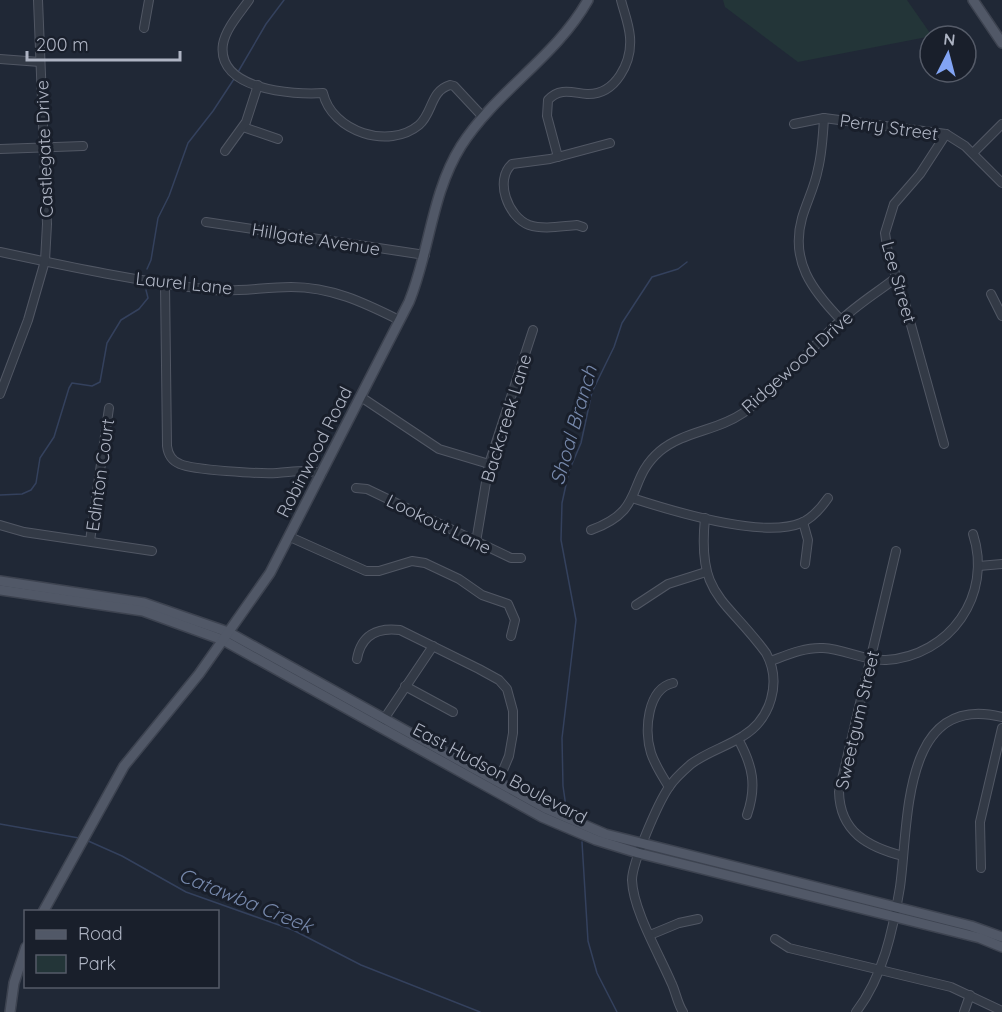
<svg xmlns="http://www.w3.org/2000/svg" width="1002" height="1012" font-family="Quicksand,sans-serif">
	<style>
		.green { fill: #233538 }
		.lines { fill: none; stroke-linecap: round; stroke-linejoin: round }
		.stream { stroke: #34415d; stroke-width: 1.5 }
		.minor-casing { stroke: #515764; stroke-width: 10 }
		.major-casing { stroke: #3d4350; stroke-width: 12 }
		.minor { stroke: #333a46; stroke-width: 8 }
		.major { stroke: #515867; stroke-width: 9 }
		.labels { text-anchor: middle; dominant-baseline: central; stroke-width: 6; stroke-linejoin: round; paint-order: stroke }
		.street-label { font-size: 18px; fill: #aeb4c3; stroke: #191f2b }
		.water-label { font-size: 20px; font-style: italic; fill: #7688ab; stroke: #191f2b }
	</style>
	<rect width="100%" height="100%" fill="#202836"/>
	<!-- green -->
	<polygon class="green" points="723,0 907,0 932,36 798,62 725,7"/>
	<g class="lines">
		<!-- stream -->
		<g class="stream">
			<polyline points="238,72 266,24 284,0"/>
			<polyline points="147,269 151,260 158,218 169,196 188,143 213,111 234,79"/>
			<polyline points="0,495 22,494 31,490 36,483 40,458 54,437 69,388 72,383 92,386 100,382 107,343 121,320 139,309 148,298 146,290"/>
			<polyline points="566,807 563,786 562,738 576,620 561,540 562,503 569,471 581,443 592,392 614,347 622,323 652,277 678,269 687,262"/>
			<polyline points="0,824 79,838"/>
			<polyline points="86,840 122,856 186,892 293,930 361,965 480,1012"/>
			<polyline points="582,842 588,941 597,973 617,1012"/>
		</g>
		<defs>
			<g id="minor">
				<path d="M249,0C240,13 226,28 223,44C216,90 293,95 323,93C332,132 389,150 419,125C433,113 430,91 450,85L454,86L483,117"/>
				<polyline points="144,28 149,0"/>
				<polyline points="0,59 40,62"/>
				<path d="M824,118C823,135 822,153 818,169C815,186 807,201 802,218C790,261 812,290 841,320"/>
				<polyline points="794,124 824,118 946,134 965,146 1002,183"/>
				<polyline points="243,127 278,139"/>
				<polyline points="0,149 83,146"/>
				<polyline points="225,151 246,122 258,85"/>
				<polyline points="973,153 1002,124"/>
				<path d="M558,157L547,116L548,100C560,87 573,93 587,94C616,95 632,62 630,37C629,24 624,12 621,0"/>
				<polyline points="206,222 425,255"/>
				<path d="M583,227L577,225C562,226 544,230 529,225C508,217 494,180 512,164L550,159L610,143"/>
				<path d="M0,252C70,267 141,282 213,290C238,292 265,287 291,287C331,287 363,302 399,320"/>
				<path d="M165,284L167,446C168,454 172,461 180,464C193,470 260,474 277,473C293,472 305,469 322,473"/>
				<polyline points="991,294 1002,316"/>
				<polyline points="0,394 28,320 45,261 47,224 38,0"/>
				<polyline points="361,397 439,449 489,464"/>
				<polyline points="944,444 903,296 888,253 885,233 894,204 920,174 946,134"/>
				<polyline points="356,488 367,489 511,558 521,558"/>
				<path d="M632,498C672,511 762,539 801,523C813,518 821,508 828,498"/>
				<polyline points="803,522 808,540 805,564"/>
				<polyline points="0,525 24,532 152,551"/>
				<path d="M591,530C647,510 625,481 660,451C684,431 717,431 743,413C777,388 808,351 839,322C856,305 878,292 897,277"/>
				<polyline points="290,537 366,571 379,571 412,561 425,563 459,579 482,595 508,604 515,620 511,636"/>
				<polyline points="90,541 109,408"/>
				<polyline points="476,542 489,464 533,330"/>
				<path d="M896,551L839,792C840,832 868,847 903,856"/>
				<polyline points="979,566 1002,564"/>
				<polyline points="636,605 668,584 706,572"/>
				<path d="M357,659C361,635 377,627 400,630L479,669L499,680L507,689L513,711V733L509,756L498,782"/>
				<path d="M771,661C787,655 805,647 823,648C845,649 864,661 886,660C950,656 993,595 973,534"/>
				<polyline points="405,686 453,712"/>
				<polyline points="382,722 433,646"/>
				<path d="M738,739C753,766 757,786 747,815"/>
				<path d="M669,787C662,776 655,765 651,753C644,731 647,689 673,683"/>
				<polyline points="981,868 980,822 1002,728"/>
				<polyline points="650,935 679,923 698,919"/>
				<polyline points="775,939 789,948 951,987 1002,1011"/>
				<path d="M683,1012C677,1003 676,992 671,982C659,954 633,910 632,880C632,863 658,803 669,787C674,779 683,771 691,764C707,752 726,747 743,736C771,719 782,682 766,653C725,597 697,597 705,518"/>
				<path d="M856,1012C883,977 893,930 900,887C909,823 901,692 1002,717"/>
				<polyline points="964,1012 970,995"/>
			</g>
			<g id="major">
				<polyline points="973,0 1002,43"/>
				<polyline points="0,581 144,603 228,632 545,808 605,834 971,926 1002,937"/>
				<polyline points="0,590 143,611 223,640 542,817 596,840 638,853 980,938 1002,947"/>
				<path d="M43,912L124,766L199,674L270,573L409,302C430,251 431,194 461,146C496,91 556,57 588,0"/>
				<polyline points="10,1012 14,983 26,947"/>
			</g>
		</defs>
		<!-- minor casing -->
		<use href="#minor" class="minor-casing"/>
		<!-- major casing -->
		<use href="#major" class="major-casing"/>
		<!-- minor -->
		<use href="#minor" class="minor"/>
		<!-- major -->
		<use href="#major" class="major"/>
	</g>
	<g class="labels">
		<!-- street labels -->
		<g class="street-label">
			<text transform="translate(889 127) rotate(8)">Perry Street</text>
			<text transform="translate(44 149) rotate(-92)">Castlegate Drive</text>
			<text transform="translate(316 239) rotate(9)">Hillgate Avenue</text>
			<text transform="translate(899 282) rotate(74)">Lee Street</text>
			<text transform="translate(184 283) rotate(6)">Laurel Lane</text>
			<text transform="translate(797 362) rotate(-42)">Ridgewood Drive</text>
			<text transform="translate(506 418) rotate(-73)">Backcreek Lane</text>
			<text transform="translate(314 452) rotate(-63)">Robinwood Road</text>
			<text transform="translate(100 475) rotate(-82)">Edinton Court</text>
			<text transform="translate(439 524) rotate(26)">Lookout Lane</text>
			<text transform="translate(857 720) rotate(-77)">Sweetgum Street</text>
			<text transform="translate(500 773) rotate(28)">East Hudson Boulevard</text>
		</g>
		<!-- water labels -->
		<g class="water-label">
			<text transform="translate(573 425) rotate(-74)">Shoal Branch</text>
			<text transform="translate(246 900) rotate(22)">Catawba Creek</text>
		</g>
	</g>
	<!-- legend -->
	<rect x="24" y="910" width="195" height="78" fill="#191f2b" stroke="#555b68" stroke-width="1.5"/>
	<rect x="36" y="930" width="30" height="9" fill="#515867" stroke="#555b68" stroke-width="1.5"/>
	<text x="78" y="940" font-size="18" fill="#aeb4c3">Road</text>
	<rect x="36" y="955" width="30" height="18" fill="#233538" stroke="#555b68" stroke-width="1.5"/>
	<text x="78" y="970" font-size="18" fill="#aeb4c3">Park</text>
	<!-- north arrow -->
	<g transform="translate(948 54) rotate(6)"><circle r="28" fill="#191f2b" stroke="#555b68" stroke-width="1.5"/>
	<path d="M0-4.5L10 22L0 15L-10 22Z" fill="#82a4f4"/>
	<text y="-9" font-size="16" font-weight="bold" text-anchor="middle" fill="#aeb4c3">N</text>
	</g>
	<!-- scale -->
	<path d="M27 51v9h153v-9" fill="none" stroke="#aeb4c3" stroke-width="3"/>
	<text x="36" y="51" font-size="18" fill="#aeb4c3" stroke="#191f2b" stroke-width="4.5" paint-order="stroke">200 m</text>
</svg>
